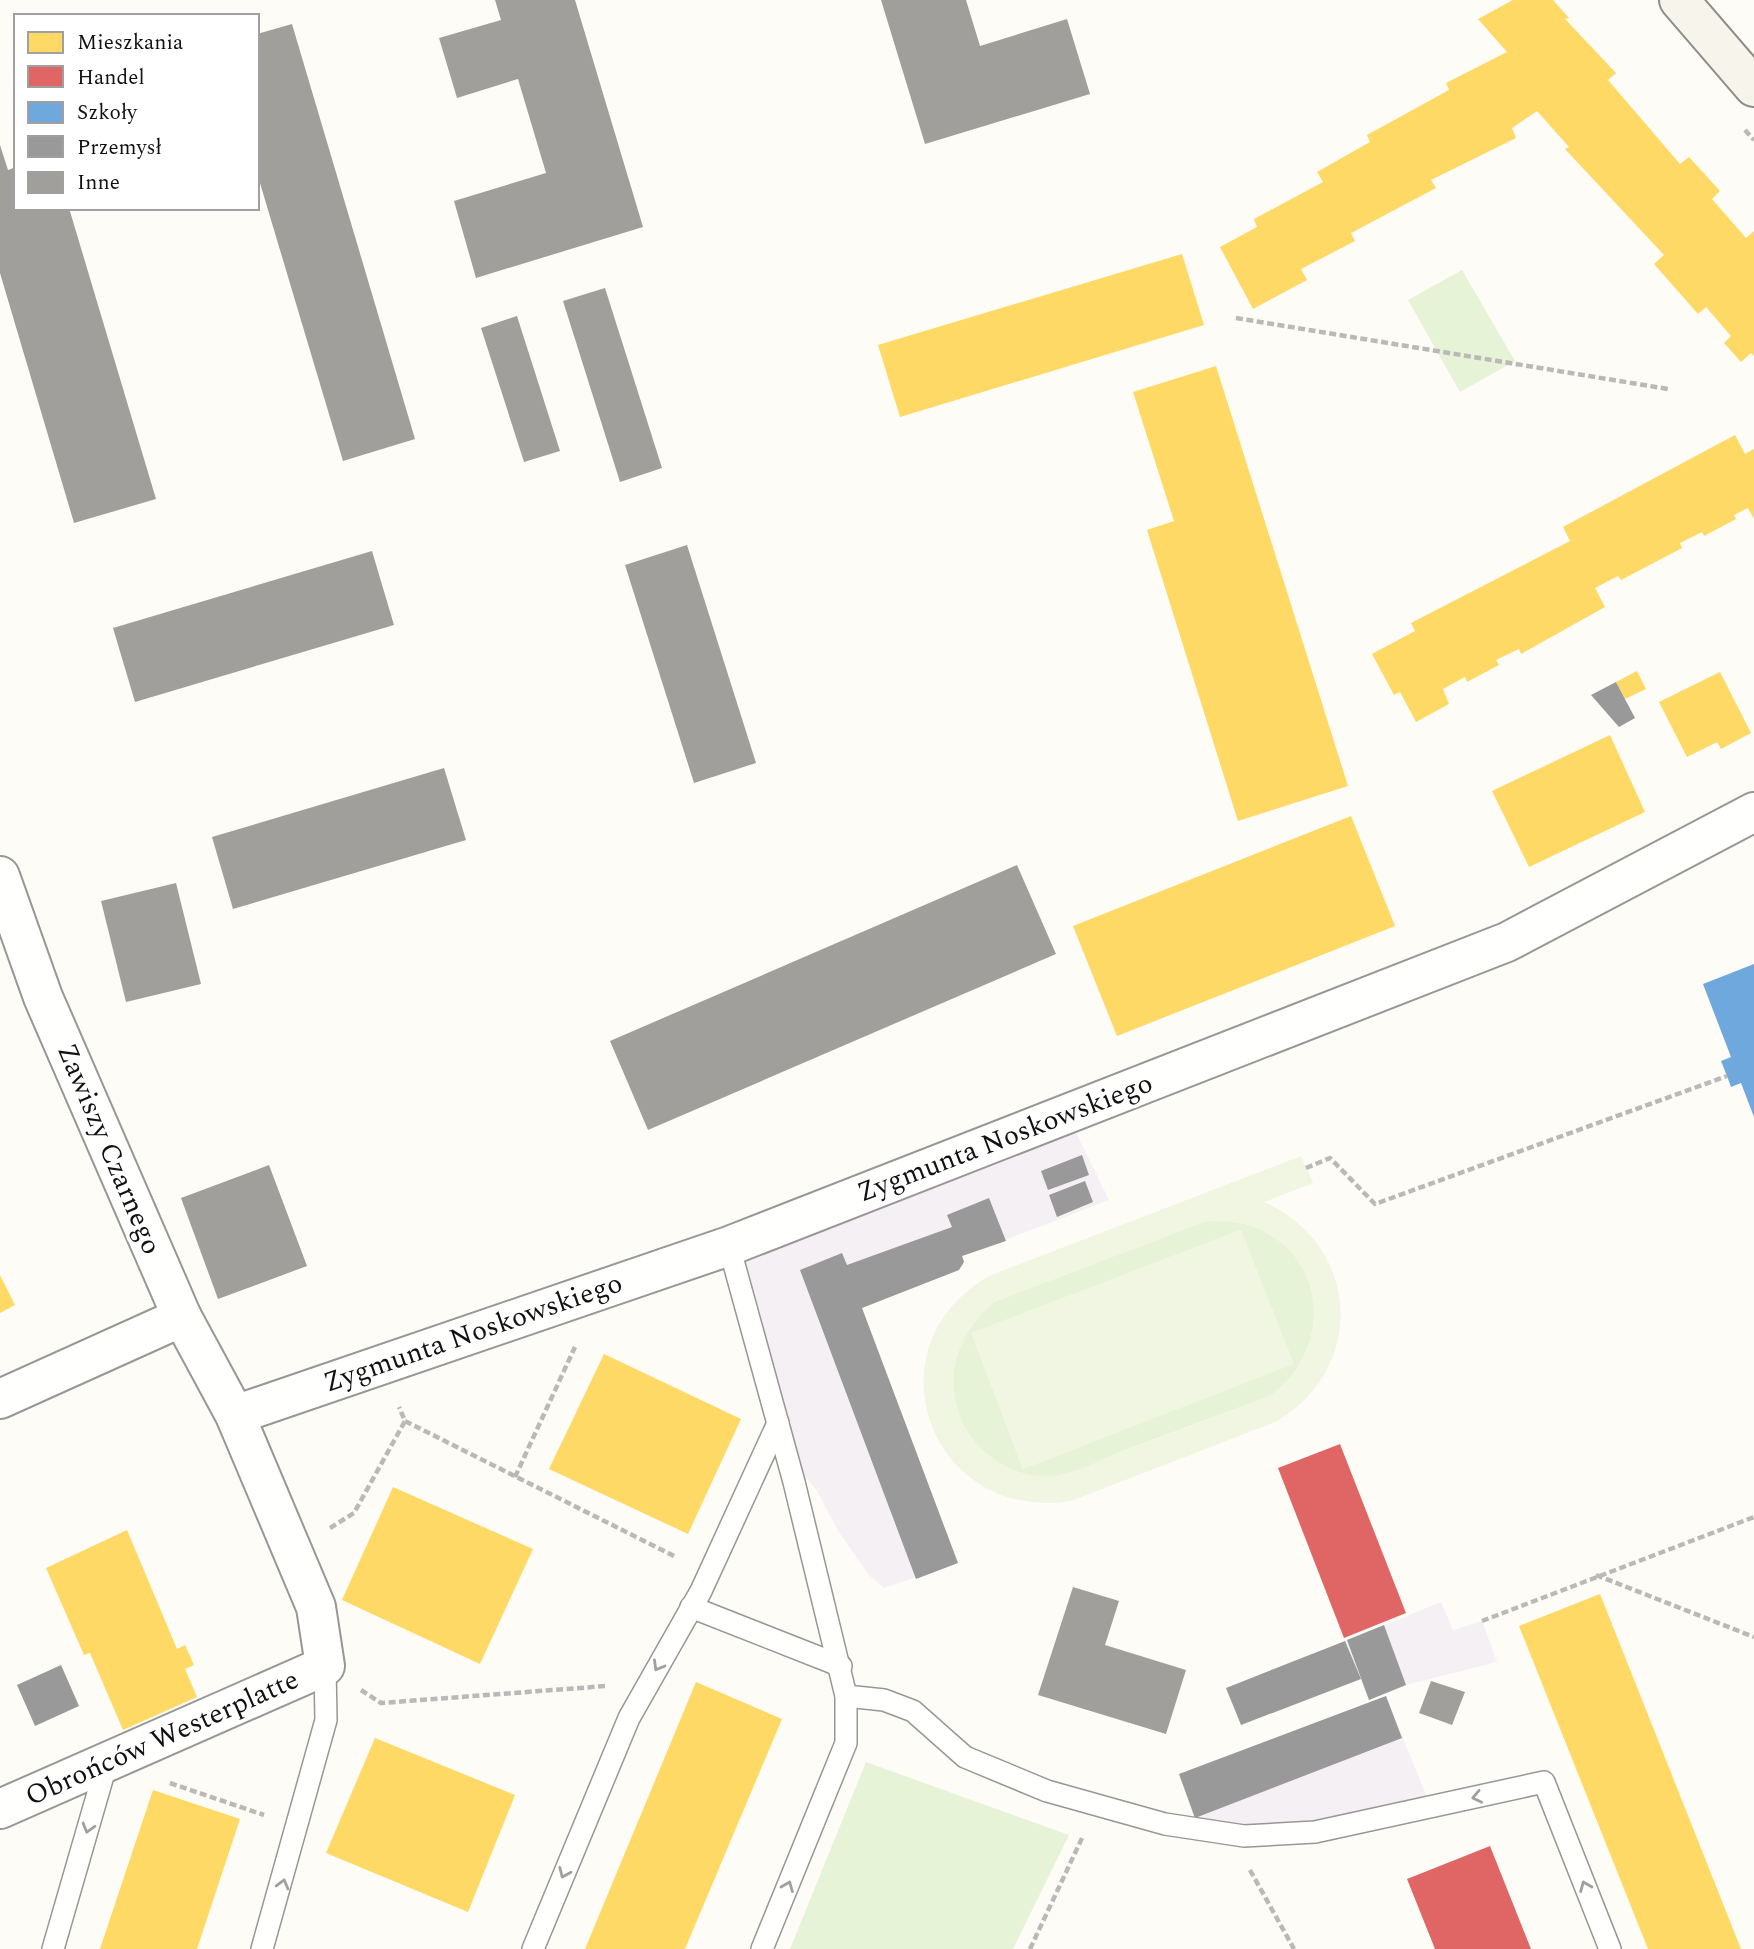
<svg xmlns="http://www.w3.org/2000/svg" width="1754" height="1949" font-family="Spectral,serif">
	<style>
		.industrial { fill: #f5f0f3 }
		.green { fill: #e7f3d7; fill-rule: evenodd }
		.pitch { fill: #f0f6e1; fill-rule: evenodd }
		.homes { fill: #ffd966 }
		.shops { fill: #e06666 }
		.schools { fill: #6fa8dc }
		.industry { fill: #999 }
		.building { fill: #a19f9c }
		.lines { fill: none; stroke-linecap: round; stroke-linejoin: round }
		.lane-casing { stroke: #979795; stroke-width: 24 }
		.street-casing { stroke: #979795; stroke-width: 42 }
		.secondary-casing { stroke: #8e8d8b; stroke-width: 42 }
		.path { stroke: #b9b9b8; stroke-width: 4.5; stroke-dasharray: 7 3.5; stroke-linecap: butt }
		.lane { stroke: #fffffe; stroke-width: 21 }
		.street { stroke: #fffffe; stroke-width: 38 }
		.secondary { stroke: #f6f4eb; stroke-width: 38 }
		.oneway { stroke: #a0a09f }
		.labels { text-anchor: middle; dominant-baseline: central; stroke-width: 7; stroke-linejoin: round; paint-order: stroke }
		.street-label { font-size: 28px; fill: #111; stroke: #fff }
	</style>
	<rect width="100%" height="100%" fill="#fdfcf7"/>
	<!-- industrial -->
	<g class="industrial">
		<polygon points="1067,1114 1109,1200 963,1256 964,1262 959,1270 862,1308 958,1563 884,1588 868,1574 837,1529 816,1489 787,1457 729,1246"/>
		<polygon points="1441,1602 1453,1630 1482,1621 1497,1662 1406,1685 1369,1700 1345,1641"/>
		<polygon points="1386,1696 1431,1807 1368,1821 1198,1829 1179,1774"/>
	</g>
	<!-- green -->
	<g class="green">
		<polygon points="1462,270 1515,361 1460,392 1408,300"/>
		<path d="M1206,1221C1221,1221 1235,1221 1249,1225C1328,1251 1335,1350 1270,1396C1222,1414 1174,1432 1125,1450C1105,1458 1082,1471 1061,1475C1013,1485 963,1447 955,1400C948,1360 964,1328 994,1302ZM1241,1230L1157,1416L1023,1469L972,1333Z"/>
		<polygon points="866,1762 1069,1835 1013,1949 790,1949"/>
	</g>
	<!-- pitch -->
	<g class="pitch">
		<path d="M1301,1156L1313,1183L1264,1202C1361,1245 1367,1370 1275,1422L1071,1501C930,1523 866,1347 989,1276ZM1206,1221C1221,1221 1235,1221 1249,1225C1328,1251 1335,1351 1270,1396C1220,1415 1170,1434 1120,1452C1101,1460 1081,1471 1061,1475C1012,1484 963,1447 955,1400C948,1360 964,1328 994,1302Z"/>
		<polygon points="1241,1230 1294,1364 1023,1469 971,1333"/>
	</g>
	<!-- homes -->
	<g class="homes">
		<polygon points="1513,0 1553,0 1569,18 1565,19 1616,73 1608,80 1680,164 1689,157 1720,191 1712,199 1746,238 1754,231 1754,356 1751,353 1741,362 1724,343 1731,336 1706,307 1698,314 1654,264 1664,255 1565,149 1569,147 1537,111 1512,128 1516,138 1431,180 1436,188 1351,233 1355,241 1301,269 1307,280 1253,309 1220,247 1257,227 1254,219 1323,182 1317,172 1370,142 1367,135 1449,90 1446,83 1507,52 1478,19"/>
		<polygon points="1182,254 1204,325 900,417 878,345"/>
		<polygon points="1216,366 1348,786 1238,821 1147,530 1174,521 1133,392"/>
		<polygon points="1735,435 1745,454 1754,449 1754,519 1748,508 1734,515 1736,519 1704,536 1702,532 1680,543 1682,548 1621,580 1618,576 1595,588 1605,607 1521,654 1519,649 1496,660 1499,665 1467,682 1465,677 1443,689 1449,704 1416,722 1400,692 1394,695 1372,654 1415,631 1411,623 1570,541 1563,527"/>
		<polygon points="1637,671 1646,689 1625,699 1616,682"/>
		<polygon points="1720,672 1751,733 1721,749 1717,742 1687,757 1659,702"/>
		<polygon points="1610,735 1645,812 1529,867 1492,791"/>
		<polygon points="1351,816 1395,926 1117,1036 1073,926"/>
		<polygon points="0,1275 15,1305 0,1313"/>
		<polygon points="604,1354 741,1419 688,1534 549,1469"/>
		<polygon points="393,1487 533,1549 480,1664 342,1600"/>
		<polygon points="127,1530 177,1649 185,1645 194,1665 185,1669 197,1697 123,1730 90,1653 84,1655 46,1568"/>
		<polygon points="1600,1594 1741,1949 1648,1949 1519,1626"/>
		<polygon points="696,1682 782,1719 685,1949 585,1949"/>
		<polygon points="375,1738 515,1795 468,1912 326,1853"/>
		<polygon points="153,1790 240,1819 197,1949 100,1949"/>
	</g>
	<!-- shops -->
	<g class="shops">
		<polygon points="1340,1444 1406,1613 1344,1638 1278,1468"/>
		<polygon points="1490,1846 1531,1949 1435,1949 1407,1879"/>
	</g>
	<!-- schools -->
	<polygon class="schools" points="1754,964 1754,1117 1741,1083 1731,1087 1727,1076 1721,1061 1731,1057 1703,984"/>
	<!-- industry -->
	<g class="industry">
		<polygon points="1616,682 1635,718 1619,727 1591,695"/>
		<polygon points="1082,1155 1089,1175 1048,1190 1041,1171"/>
		<polygon points="1085,1181 1093,1202 1057,1217 1049,1195"/>
		<polygon points="989,1198 1006,1241 962,1256 964,1262 959,1270 862,1308 958,1563 916,1579 800,1270 842,1253 847,1265 952,1227 947,1215"/>
		<polygon points="1384,1625 1406,1685 1369,1700 1347,1640"/>
		<polygon points="1345,1641 1361,1679 1241,1725 1226,1688"/>
		<polygon points="61,1665 79,1706 35,1726 17,1685"/>
		<polygon points="1386,1696 1402,1738 1195,1818 1179,1774"/>
	</g>
	<!-- building -->
	<g class="building">
		<polygon points="495,0 575,0 643,227 476,278 454,201 546,173 518,79 457,98 439,38 501,20"/>
		<polygon points="881,0 966,0 980,46 1067,19 1090,94 925,144"/>
		<polygon points="292,24 415,439 343,461 257,173 257,34"/>
		<polygon points="0,145 8,170 16,167 16,208 69,208 156,499 74,523 0,273"/>
		<polygon points="605,288 662,468 620,482 563,301"/>
		<polygon points="517,316 560,451 524,462 481,328"/>
		<polygon points="687,545 756,763 694,783 625,565"/>
		<polygon points="372,551 394,625 135,702 113,628"/>
		<polygon points="444,768 466,840 233,909 212,837"/>
		<polygon points="1017,865 1056,954 648,1130 610,1041"/>
		<polygon points="176,883 201,984 126,1002 101,901"/>
		<polygon points="269,1165 307,1266 218,1299 181,1198"/>
		<polygon points="1073,1587 1119,1601 1105,1645 1186,1670 1166,1734 1038,1695"/>
		<polygon points="1431,1681 1465,1692 1452,1725 1419,1713"/>
	</g>
	<g class="lines">
		<defs>
			<g id="lane">
				<polyline points="729,1246 794,1482 846,1696 846,1743 762,1949"/>
				<polyline points="691,1607 841,1666"/>
				<polyline points="846,1696 884,1700 913,1711 965,1757 1047,1791 1165,1824 1244,1836 1315,1832 1544,1782 1610,1949"/>
				<polyline points="53,1949 107,1762"/>
				<polyline points="262,1949 326,1720 325,1666"/>
				<polyline points="533,1949 629,1718 701,1591 778,1423"/>
			</g>
			<g id="street">
				<polyline points="0,876 43,997 182,1317 235,1415 316,1607 325,1666 0,1809"/>
				<polyline points="0,1399 182,1317"/>
				<polyline points="235,1415 729,1246 1507,942 1754,812"/>
			</g>
			<polyline id="secondary" points="1679,0 1754,87"/>
		</defs>
		<!-- lane casing -->
		<use href="#lane" class="lane-casing"/>
		<!-- street casing -->
		<use href="#street" class="street-casing"/>
		<!-- secondary casing -->
		<use href="#secondary" class="secondary-casing"/>
		<!-- path -->
		<g class="path">
			<polyline points="1745,130 1754,140"/>
			<polyline points="1236,318 1668,389"/>
			<polyline points="1306,1168 1330,1158 1375,1204 1727,1076"/>
			<polyline points="405,1421 676,1557"/>
			<polyline points="515,1477 575,1347"/>
			<polyline points="330,1528 354,1513 405,1421 399,1407"/>
			<polyline points="1596,1575 1754,1637"/>
			<polyline points="1482,1621 1754,1517"/>
			<polyline points="361,1690 381,1703 606,1686"/>
			<polyline points="170,1783 264,1815"/>
			<polyline points="1250,1870 1294,1949"/>
			<polyline points="1030,1949 1083,1836"/>
		</g>
		<!-- lane -->
		<use href="#lane" class="lane"/>
		<!-- street -->
		<use href="#street" class="street"/>
		<!-- secondary -->
		<use href="#secondary" class="secondary"/>
	</g>
	<!-- one-way arrows -->
	<defs><path id="oneway-chevron" d="M-2-3.5L2.5 0L-2 3.5" fill="none" stroke-width="1.6" stroke-linecap="round" stroke-linejoin="round" transform="scale(1.75)"/></defs>
	<g class="oneway">
		<use href="#oneway-chevron" transform="translate(658 1666) rotate(120)"/>
		<use href="#oneway-chevron" transform="translate(1477 1797) rotate(168)"/>
		<use href="#oneway-chevron" transform="translate(88 1828) rotate(106)"/>
		<use href="#oneway-chevron" transform="translate(564 1873) rotate(113)"/>
		<use href="#oneway-chevron" transform="translate(283 1884) rotate(-75)"/>
		<use href="#oneway-chevron" transform="translate(788 1886) rotate(-68)"/>
		<use href="#oneway-chevron" transform="translate(1585 1886) rotate(-112)"/>
	</g>
	<g class="labels">
		<!-- street labels -->
		<g class="street-label">
			<text transform="translate(1005 1138) rotate(-21)">Zygmunta Noskowskiego</text>
			<text transform="translate(109 1149) rotate(67)">Zawiszy Czarnego</text>
			<text transform="translate(473 1333) rotate(-19)">Zygmunta Noskowskiego</text>
			<text transform="translate(162 1738) rotate(-24)">Obrońców Westerplatte</text>
		</g>
	</g>
	<!-- legend -->
	<rect x="14" y="14" width="245" height="196" fill="#ffffff" stroke="#a0a0a0" stroke-width="2"/>
	<rect x="28" y="32" width="35" height="21" fill="#ffd966" stroke="#a0a0a0" stroke-width="2"/>
	<text x="77" y="49" font-size="21" fill="#111111">Mieszkania</text>
	<rect x="28" y="66" width="35" height="21" fill="#e06666" stroke="#a0a0a0" stroke-width="2"/>
	<text x="77" y="84" font-size="21" fill="#111111">Handel</text>
	<rect x="28" y="102" width="35" height="21" fill="#6fa8dc" stroke="#a0a0a0" stroke-width="2"/>
	<text x="77" y="119" font-size="21" fill="#111111">Szkoły</text>
	<rect x="28" y="136" width="35" height="21" fill="#999999" stroke="#a0a0a0" stroke-width="2"/>
	<text x="77" y="154" font-size="21" fill="#111111">Przemysł</text>
	<rect x="28" y="172" width="35" height="21" fill="#a19f9c" stroke="#a0a0a0" stroke-width="2"/>
	<text x="77" y="189" font-size="21" fill="#111111">Inne</text>
</svg>
